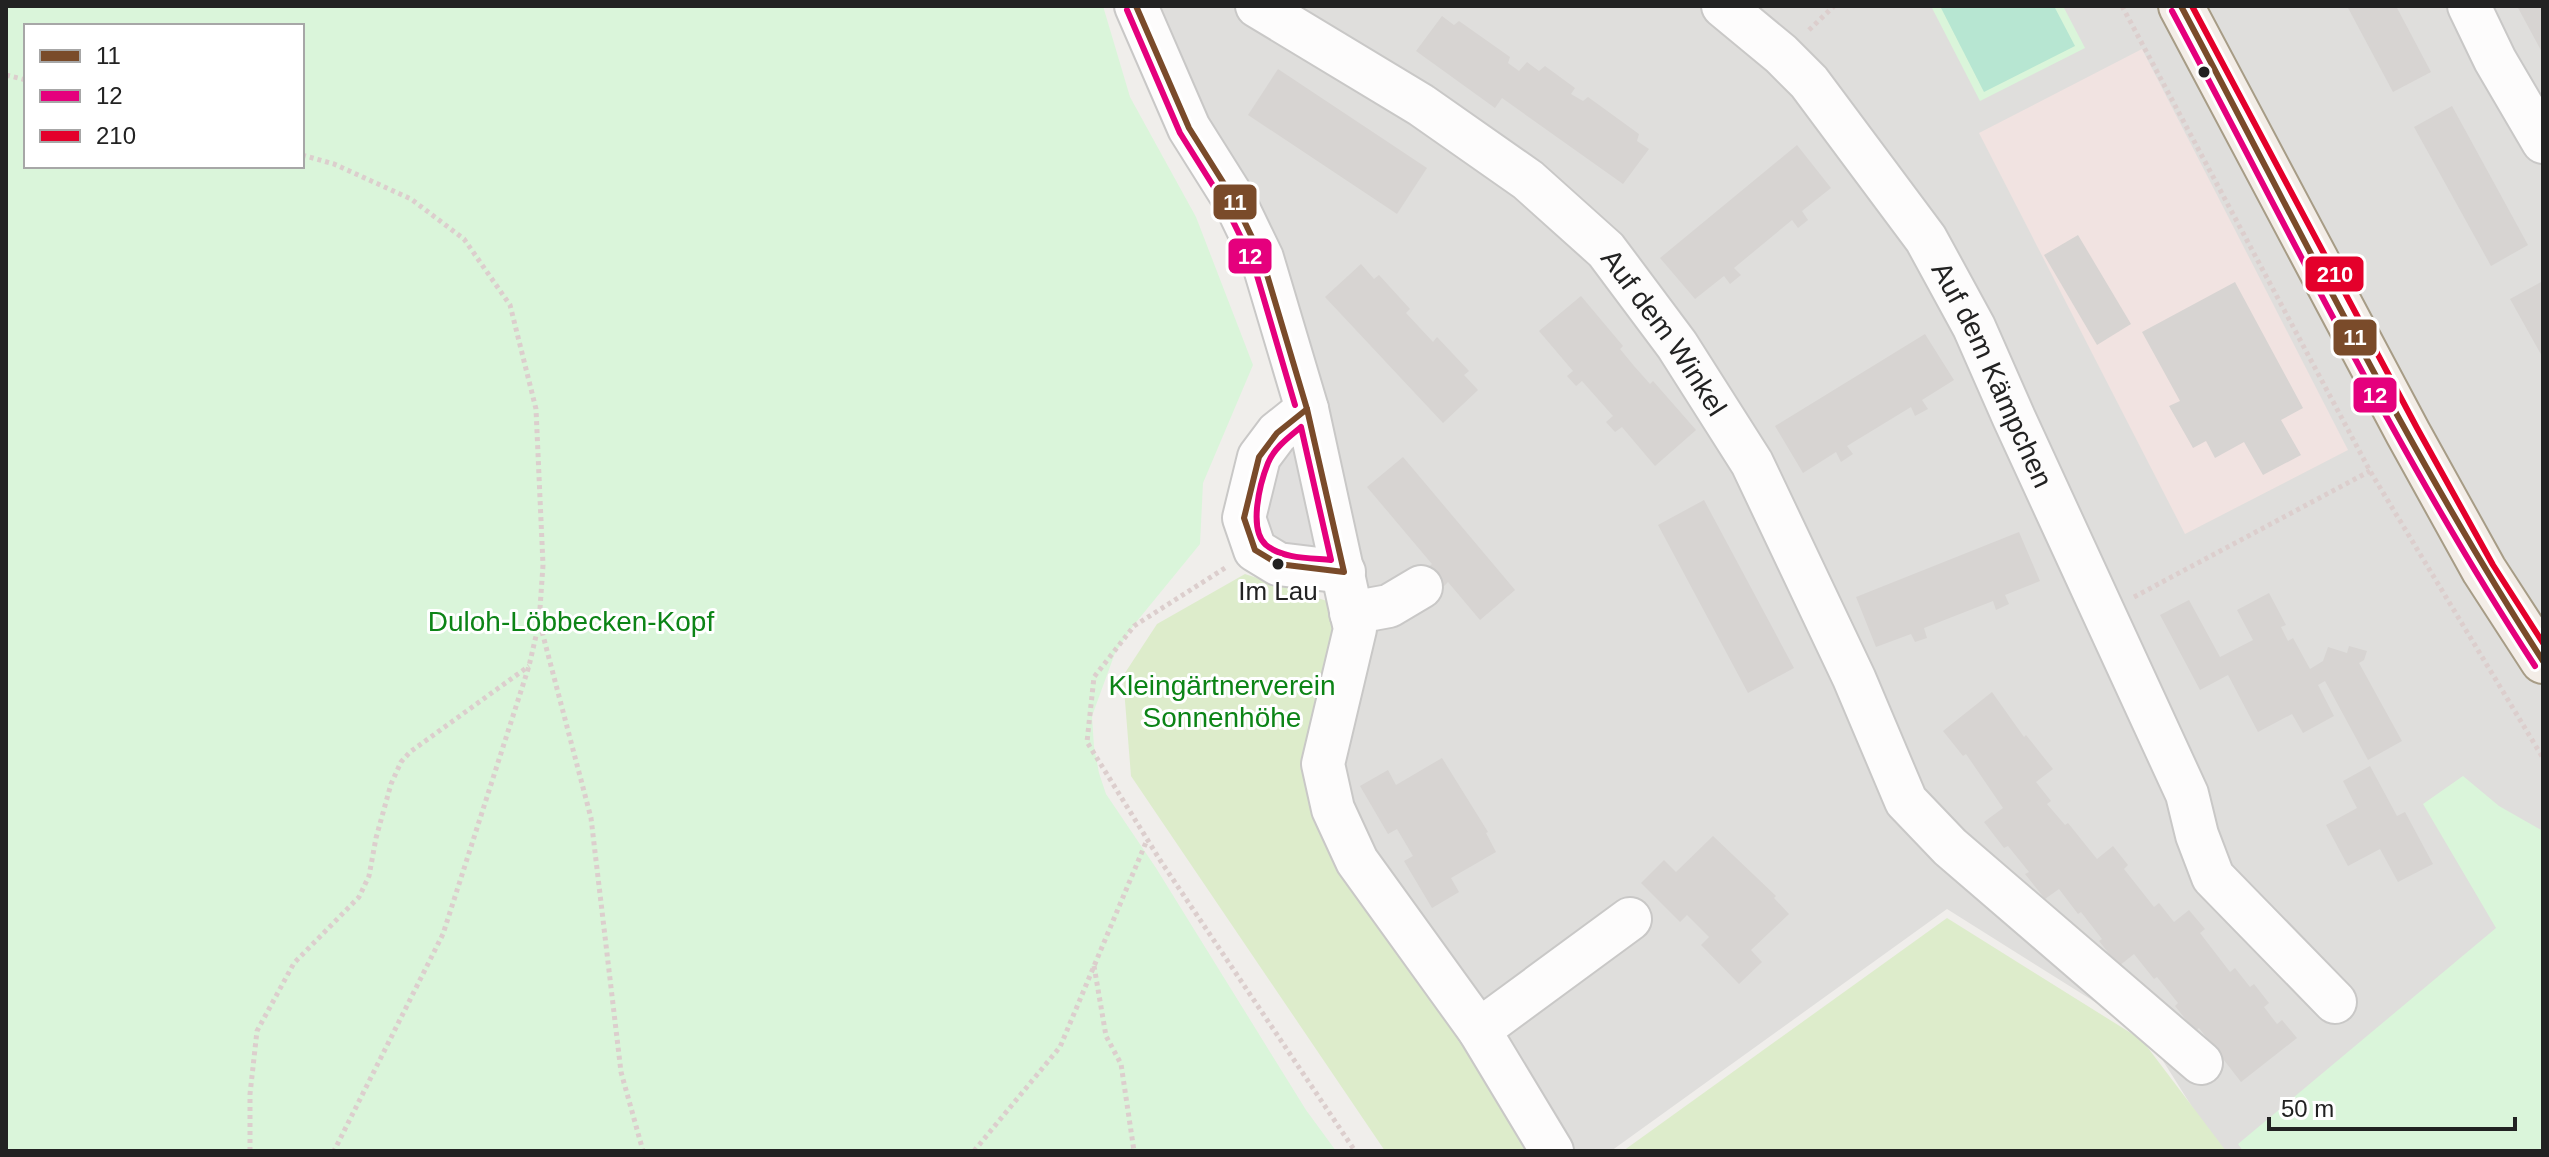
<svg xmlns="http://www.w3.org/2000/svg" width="2549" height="1157" font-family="Arial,sans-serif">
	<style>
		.residential { fill: #dfdedc }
		.commercial { fill: #f1e3e1 }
		.grass { fill: #ddeccb }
		.park { fill: #daf5da; fill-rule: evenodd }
		.pitch { fill: #b7e6d2 }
		.parking { fill: #e0dfde }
		.building { fill: #d7d4d2 }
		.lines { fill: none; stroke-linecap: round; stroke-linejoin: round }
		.minor-casing { stroke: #c9c8c7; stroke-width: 46 }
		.major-casing { stroke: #a79c86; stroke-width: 48 }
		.path { stroke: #dccecd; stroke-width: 5; stroke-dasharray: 4 4; stroke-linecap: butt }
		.minor { stroke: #fdfcfc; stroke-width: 42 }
		.major { stroke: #f3ede7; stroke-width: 44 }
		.bus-1-casing { stroke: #fff; stroke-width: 12 }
		.bus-2-casing { stroke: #fff; stroke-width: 12 }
		.bus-3-casing { stroke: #fff; stroke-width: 12 }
		.bus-1 { stroke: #7a4b2a; stroke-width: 6 }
		.bus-2 { stroke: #e5007d; stroke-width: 6 }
		.bus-3 { stroke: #e4002b; stroke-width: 6 }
		.bus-dot { fill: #222; stroke: #fff; stroke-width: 3 }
		.labels { text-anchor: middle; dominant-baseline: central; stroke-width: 6; stroke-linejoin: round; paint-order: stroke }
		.bus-label { font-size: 26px; fill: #222; stroke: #fff }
		.street-label { font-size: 28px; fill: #222; stroke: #fff }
		.park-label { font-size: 28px; fill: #0c8416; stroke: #fff }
		.line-badge { stroke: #fff; stroke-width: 3 }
		.badge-label { font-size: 22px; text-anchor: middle; font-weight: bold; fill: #fff }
	</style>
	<rect width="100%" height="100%" fill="#f0eeeb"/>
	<!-- residential -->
	<polygon class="residential" points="1141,6 2543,6 2543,1151 2220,1151 2146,1034 1947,909 1611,1151 1564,1151 1362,856 1327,768 1340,506"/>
	<!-- commercial -->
	<polygon class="commercial" points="2142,49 2348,450 2185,534 1979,133"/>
	<!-- grass -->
	<g class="grass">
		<polygon points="1245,574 1339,605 1307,779 1316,823 1553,1151 1385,1151 1131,776 1123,676 1157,624"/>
		<polygon points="1947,918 2142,1040 2226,1151 1623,1151"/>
	</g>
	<!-- park -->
	<g class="park">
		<path d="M6,6H1103L1130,97L1196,217L1253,365L1203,483L1200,544L1133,626L1115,653L1092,716L1094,747L1099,773L1106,794L1156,868L1306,1110L1336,1151H6ZM26,26H302V166H26Z"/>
		<polygon points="1931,6 2063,6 2085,48 1980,101"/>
		<polygon points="2463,776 2499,806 2543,831 2543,1151 2243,1151 2238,1144 2496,928 2423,804"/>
	</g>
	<!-- pitch -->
	<polygon class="pitch" points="1940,6 2054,6 2075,46 1984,92"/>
	<!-- parking -->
	<polygon class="parking" points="1304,423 1331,558 1270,548 1255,492"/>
	<!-- building -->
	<g class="building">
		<polygon points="2347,6 2396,6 2431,72 2393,92"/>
		<polygon points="2517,6 2543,6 2543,54"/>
		<polygon points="1442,16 1454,25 1459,21 1510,57 1508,63 1519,71 1527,62 1539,71 1545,66 1575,88 1571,94 1583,101 1588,97 1639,134 1637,141 1649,149 1623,184 1502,98 1495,108 1416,51"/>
		<polygon points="1278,69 1427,168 1397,214 1248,115"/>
		<polygon points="2452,106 2528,245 2491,266 2414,127"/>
		<polygon points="1797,145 1831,188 1802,211 1808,220 1798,228 1792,220 1734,268 1741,275 1730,284 1724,276 1695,299 1660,258"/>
		<polygon points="2078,235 2131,324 2097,345 2044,255"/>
		<polygon points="1361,264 1374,279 1379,275 1410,309 1406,313 1433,342 1437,337 1469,371 1464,375 1478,390 1443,423 1325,297"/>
		<polygon points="2543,281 2543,358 2510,299"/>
		<polygon points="2235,282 2303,408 2281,420 2301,455 2263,475 2244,442 2215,458 2206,441 2193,448 2169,406 2180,401 2142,332"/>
		<polygon points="1581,296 1623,346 1620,349 1634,366 1650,384 1653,381 1696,430 1655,466 1622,427 1615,432 1606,422 1613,416 1582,381 1576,386 1567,376 1573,371 1539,331"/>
		<polygon points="1925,334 1954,380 1922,400 1928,409 1915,416 1911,407 1847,446 1853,454 1841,462 1836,452 1803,473 1775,426"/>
		<polygon points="1403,457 1515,590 1480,620 1448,582 1439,591 1423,572 1432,564 1367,487"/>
		<polygon points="1704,500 1794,668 1748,693 1658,525"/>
		<polygon points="2019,532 2040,581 2005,595 2009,604 1996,610 1993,601 1924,628 1927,638 1915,642 1911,634 1876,647 1856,597"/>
		<polygon points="2269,593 2286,625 2281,627 2288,641 2293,638 2310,669 2323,661 2328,647 2347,653 2349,646 2367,651 2364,660 2359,663 2402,741 2368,760 2325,681 2318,685 2334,716 2303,733 2292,714 2258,732 2228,675 2200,690 2160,615 2189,600 2220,657 2253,640 2237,610"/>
		<polygon points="1992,692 2024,737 2026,735 2053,769 2036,782 2051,801 2047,804 2065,825 2068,823 2097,859 2113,846 2128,865 2124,869 2154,907 2159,903 2174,922 2189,910 2205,929 2200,933 2230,972 2235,968 2250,987 2254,984 2269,1003 2264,1007 2277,1024 2282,1020 2297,1038 2241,1082 2199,1028 2195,1031 2175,1006 2178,1003 2157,977 2154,979 2134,954 2119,966 2099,941 2102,939 2081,912 2078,914 2059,889 2045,899 2025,874 2029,872 2008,846 2004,848 1984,822 2003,808 1966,754 1963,756 1943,731"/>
		<polygon points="1442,758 1488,832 1486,833 1496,852 1451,878 1459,892 1432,908 1404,861 1413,856 1397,829 1388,834 1360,786 1388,770 1396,785"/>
		<polygon points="2370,766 2397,816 2405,812 2433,864 2398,882 2380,849 2348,866 2326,825 2357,808 2343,781"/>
		<polygon points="1713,836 1776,896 1774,898 1789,914 1751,950 1762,962 1739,984 1701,945 1709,937 1687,915 1680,922 1641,883 1664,860 1676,872"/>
	</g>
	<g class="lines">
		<defs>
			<g id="minor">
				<polyline points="1136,6 1189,128 1233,198 1262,258 1307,409 1355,629 1323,764 1333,809 1357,861 1479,1030 1552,1151"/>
				<path id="s1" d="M1257,6L1421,105L1528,180L1606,250L1677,345L1752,463L1854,678L1906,801L1950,847L2201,1063"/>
				<path id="s2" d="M1723,6L1781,54L1809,82L1926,239L1974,327L2014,418L2187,794L2197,835L2213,877L2335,1002"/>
				<polyline points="2469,6 2495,60 2543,142"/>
				<polyline points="1307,409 1277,433 1259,457 1244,518 1255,550 1278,564 1344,572"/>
				<polyline points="1351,613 1389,606 1421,587"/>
				<polyline points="1479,1030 1630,919"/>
			</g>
			<polyline id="major" points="2181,6 2408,433 2484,570 2543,661"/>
		</defs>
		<!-- minor casing -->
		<use href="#minor" class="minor-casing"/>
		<!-- major casing -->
		<use href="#major" class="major-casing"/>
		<!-- path -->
		<g class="path">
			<polyline points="2122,6 2370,471 2543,758"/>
			<polyline points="1809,30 1834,6"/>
			<polyline points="6,75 26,80"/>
			<polyline points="302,155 334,164 411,199 464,239 510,305 536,409 543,565 539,623 529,666 443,934 334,1151"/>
			<polyline points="1225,568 1134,626 1094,677 1087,742 1160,860 1355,1151"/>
			<polyline points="2134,597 2370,471"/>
			<polyline points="540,624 591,818 621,1072 643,1151"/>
			<polyline points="1094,966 1106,1036 1121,1064 1134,1151"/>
			<polyline points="250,1151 250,1094 257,1031 294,963 359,897 369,876 376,838 391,784 401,762 410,752 529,666"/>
			<polyline points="974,1151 1060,1047 1147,840"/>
		</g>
		<!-- minor -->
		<use href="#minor" class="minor"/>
		<!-- major -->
		<use href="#major" class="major"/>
		<defs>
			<g id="bus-1">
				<polyline points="1136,6 1189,128 1233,198 1262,258 1307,409"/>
				<path d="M2181,6C2298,225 2408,453 2543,661"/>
				<polygon points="1307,409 1344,572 1278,564 1255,550 1244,518 1259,457 1277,433"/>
			</g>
			<g id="bus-2">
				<polyline points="1127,10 1180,133 1224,203 1253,262 1295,405"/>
				<path d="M2172,11C2289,230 2399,458 2535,666"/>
				<path d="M1301,427L1331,560C1310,558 1283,559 1266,545C1248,529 1260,483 1268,463C1274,448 1289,437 1301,427Z"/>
			</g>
			<polyline id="bus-3" points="2192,6 2417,428 2493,565 2543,643"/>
		</defs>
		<!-- bus-1 casing -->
		<use href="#bus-1" class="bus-1-casing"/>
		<!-- bus-2 casing -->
		<use href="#bus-2" class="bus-2-casing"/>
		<!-- bus-3 casing -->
		<use href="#bus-3" class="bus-3-casing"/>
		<!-- bus-1 -->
		<use href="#bus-1" class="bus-1"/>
		<!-- bus-2 -->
		<use href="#bus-2" class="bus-2"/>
		<!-- bus-3 -->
		<use href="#bus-3" class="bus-3"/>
	</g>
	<!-- markers -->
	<g class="bus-dot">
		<circle cx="2204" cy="72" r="7"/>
		<circle cx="1278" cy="564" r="7"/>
	</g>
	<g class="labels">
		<!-- bus labels -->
		<g class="bus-label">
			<text x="1278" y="591">Im Lau</text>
		</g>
		<!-- street labels -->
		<g class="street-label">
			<text stroke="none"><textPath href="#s1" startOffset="528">Auf dem Winkel</textPath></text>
			<text stroke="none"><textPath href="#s2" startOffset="462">Auf dem Kämpchen</textPath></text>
		</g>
		<!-- park labels -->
		<g class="park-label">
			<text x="571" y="621">Duloh-Löbbecken-Kopf</text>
			<text x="1222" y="685">Kleingärtnerverein<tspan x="1222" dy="32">Sonnenhöhe</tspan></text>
		</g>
	</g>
	<g class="line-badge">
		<rect x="1212" y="183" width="46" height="38" rx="8" fill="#7a4b2a"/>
		<rect x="1227" y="237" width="46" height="38" rx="8" fill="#e5007d"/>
		<rect x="2304" y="255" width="61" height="38" rx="8" fill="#e4002b"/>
		<rect x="2332" y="318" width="46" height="39" rx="8" fill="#7a4b2a"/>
		<rect x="2352" y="376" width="46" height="38" rx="8" fill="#e5007d"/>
	</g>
	<g class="badge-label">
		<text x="1235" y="210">11</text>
		<text x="1250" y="264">12</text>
		<text x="2335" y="282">210</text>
		<text x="2355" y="345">11</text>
		<text x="2375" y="403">12</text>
	</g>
	<!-- border -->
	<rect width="2549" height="1157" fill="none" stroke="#222222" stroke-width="16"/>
	<!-- legend -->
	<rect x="24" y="24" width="280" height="144" fill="#ffffff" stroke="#a7a7a7" stroke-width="2"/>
	<rect x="40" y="50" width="40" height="12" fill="#7a4b2a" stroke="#a7a7a7" stroke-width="2"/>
	<text x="96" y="64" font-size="24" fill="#222222">11</text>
	<rect x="40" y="90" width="40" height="12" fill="#e5007d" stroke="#a7a7a7" stroke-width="2"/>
	<text x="96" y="104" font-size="24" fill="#222222">12</text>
	<rect x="40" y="130" width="40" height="12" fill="#e4002b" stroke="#a7a7a7" stroke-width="2"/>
	<text x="96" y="144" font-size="24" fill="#222222">210</text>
	<!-- scale -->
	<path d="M2269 1117v12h246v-12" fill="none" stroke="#222222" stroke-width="4"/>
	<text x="2281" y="1117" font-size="24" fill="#222222" stroke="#ffffff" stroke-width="6" paint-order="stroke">50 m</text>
</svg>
